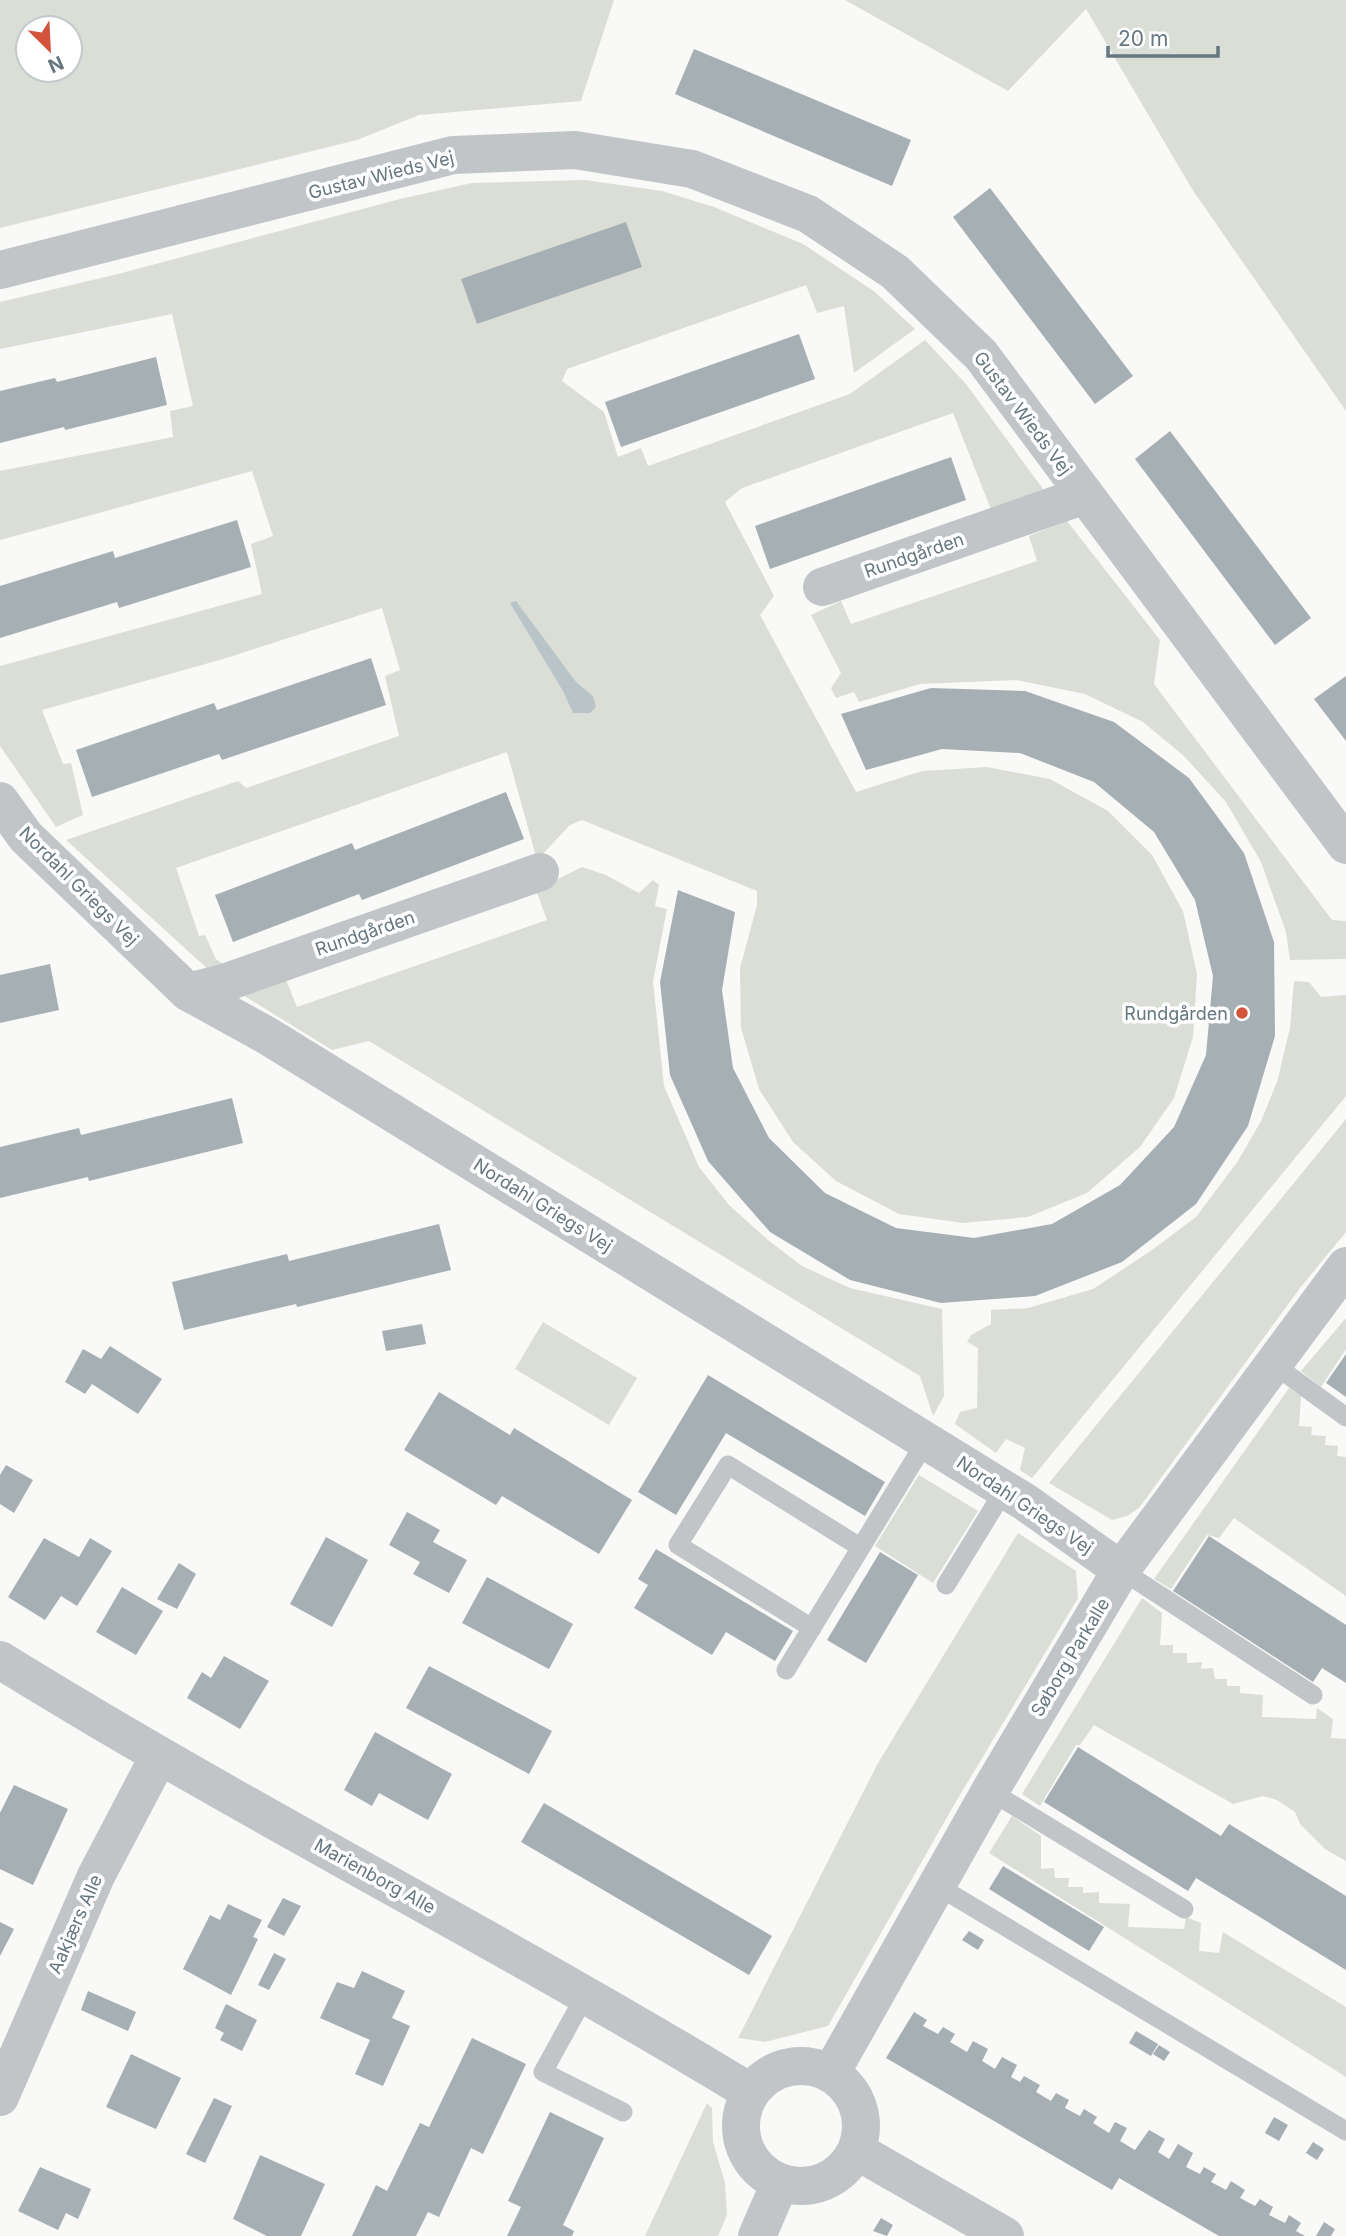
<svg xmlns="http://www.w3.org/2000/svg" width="1346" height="2236" font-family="Inter,sans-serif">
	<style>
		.green { fill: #daded7; fill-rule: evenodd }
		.water { fill: #b8c4c7 }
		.building { fill: #a6afb3 }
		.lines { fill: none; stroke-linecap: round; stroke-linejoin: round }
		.service { stroke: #c1c5c8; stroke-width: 19 }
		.minor { stroke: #c1c5c8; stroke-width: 38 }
		.tertiary { stroke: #c1c5c8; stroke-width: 38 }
		.poi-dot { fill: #d3543d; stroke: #fff; stroke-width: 2.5 }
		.labels { text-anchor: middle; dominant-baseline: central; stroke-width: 7; stroke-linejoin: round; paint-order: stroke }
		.street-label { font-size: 18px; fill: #66777f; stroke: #fff }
		.poi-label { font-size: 18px; fill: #66777f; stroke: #fff; text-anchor: end }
	</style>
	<rect width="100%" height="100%" fill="#f9f9f7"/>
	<!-- green -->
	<g class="green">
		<path d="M0,0H614L581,101L419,115L357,140L0,228ZM70,28V70H28V28Z"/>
		<polygon points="845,0 1346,0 1346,411 1192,189 1086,9 1008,91"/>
		<polygon points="585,180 662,191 714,207 803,244 875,292 915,329 854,373 844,306 817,313 806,285 567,369 562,381 604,412 618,457 641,448 648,466 850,394 925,340 966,384 1046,493 992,512 953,413 742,488 725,502 774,596 760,615 856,792 922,771 987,767 1050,779 1108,811 1152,855 1183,911 1197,974 1193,1037 1174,1098 1140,1147 1087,1193 1028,1217 963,1223 899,1214 836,1181 793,1142 759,1089 741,1028 740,968 757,905 757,891 582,820 570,825 537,860 507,752 176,868 199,936 205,935 216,959 228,968 211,972 66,840 238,781 246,788 399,736 385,676 400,670 382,608 223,659 42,710 63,764 71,763 83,815 56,827 0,746 0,666 262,594 251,544 273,536 252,471 0,540 0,471 173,437 170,411 193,406 172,314 0,349 0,302 118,274 400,199 472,183"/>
		<polygon points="1067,521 1160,640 1154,684 1332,920 1346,921 1346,959 1290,960 1286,932 1261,862 1226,802 1184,756 1143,722 1085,694 1016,680 920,684 859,702 854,692 836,698 831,688 841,673 811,615 841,601 851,624 1037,561 1029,536"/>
		<polygon points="582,867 606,875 639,893 653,880 659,885 655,906 667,909 653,981 664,1086 699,1167 729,1205 768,1240 802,1266 850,1288 942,1309 944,1396 933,1416 920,1376 369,1041 332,1050 243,995 285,977 297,1007 547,920 536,890"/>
		<polygon points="1294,981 1309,982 1321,997 1346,995 1346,1096 1032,1478 1020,1470 1025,1448 1006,1439 996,1453 955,1424 960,1412 977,1408 978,1348 967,1342 971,1335 991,1324 991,1310 1028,1308 1093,1289 1152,1250 1196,1217 1238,1161 1261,1121 1277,1082 1290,1028"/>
		<polygon points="1346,1119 1346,1232 1300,1288 1139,1508 1127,1516 1112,1520 1049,1483"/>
		<polygon points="1346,1318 1346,1349 1321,1387 1301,1371"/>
		<polygon points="543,1322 637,1378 609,1425 515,1369"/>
		<polygon points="1289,1388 1301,1396 1299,1426 1312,1427 1311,1435 1326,1436 1325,1445 1338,1446 1337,1456 1346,1457 1346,1596 1234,1518 1219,1538 1207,1535 1171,1589 1154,1579"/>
		<polygon points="919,1475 978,1511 933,1583 875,1546"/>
		<polygon points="1018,1533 1076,1571 1078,1598 954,1805 828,2026 765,2042 738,2038 878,1763"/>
		<polygon points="1142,1598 1162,1613 1160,1645 1173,1645 1173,1653 1187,1653 1187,1663 1202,1662 1201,1669 1213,1668 1215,1679 1227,1679 1227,1686 1240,1686 1240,1693 1263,1695 1262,1717 1316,1719 1317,1708 1333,1719 1331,1738 1346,1739 1346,1861 1325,1849 1300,1824 1295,1812 1277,1800 1263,1796 1233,1804 1094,1725 1080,1745 1076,1745 1040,1806 1022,1794"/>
		<polygon points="1012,1816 1041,1836 1041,1869 1054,1868 1055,1878 1069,1878 1068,1887 1083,1887 1083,1893 1099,1892 1099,1903 1130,1904 1128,1927 1184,1929 1186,1917 1201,1923 1199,1951 1219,1953 1223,1932 1346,2007 1346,2077 989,1853"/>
		<polygon points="707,2103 712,2108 713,2142 725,2183 727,2215 718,2236 645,2236"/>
	</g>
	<!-- water -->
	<polygon class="water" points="516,601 576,682 593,696 596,707 590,713 573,713 563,691 510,603"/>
	<!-- building -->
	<g class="building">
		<polygon points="694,49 911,140 892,186 675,94"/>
		<polygon points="990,188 1133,376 1095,404 953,217"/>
		<polygon points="626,222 642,267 477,324 461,279"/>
		<polygon points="799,334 815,379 621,447 605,402"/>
		<polygon points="156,357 167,405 65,430 64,427 0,443 0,391 55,378 57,382"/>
		<polygon points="1170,431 1311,618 1275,645 1135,459"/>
		<polygon points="951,457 966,500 770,569 755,526"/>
		<polygon points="237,520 251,567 119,608 117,602 0,638 0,586 113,551 115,558"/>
		<polygon points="371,658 386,705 222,760 219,754 92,797 76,750 214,703 217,710"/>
		<polygon points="1346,676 1346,741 1314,699"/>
		<polygon points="931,688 1025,691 1114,722 1189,778 1244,853 1274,942 1275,1036 1248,1126 1196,1204 1122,1262 1035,1296 941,1303 850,1280 770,1232 708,1161 670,1075 660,982 678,890 735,912 722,990 733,1068 769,1138 825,1193 896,1228 974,1238 1052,1224 1120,1185 1174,1127 1206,1055 1213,976 1195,900 1154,832 1094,782 1020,753 942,749 866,770 841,714"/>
		<polygon points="506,792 524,839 362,900 359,894 233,942 215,895 352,843 355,850"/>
		<polygon points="50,964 59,1010 0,1023 0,975"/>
		<polygon points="232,1098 243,1143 89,1181 88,1177 0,1198 0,1147 79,1128 81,1135"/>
		<polygon points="439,1224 451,1270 297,1307 296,1304 184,1330 172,1282 287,1254 289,1261"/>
		<polygon points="422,1324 426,1344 386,1351 382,1331"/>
		<polygon points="110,1346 162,1379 138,1414 92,1384 85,1394 65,1382 83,1349 101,1359"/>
		<polygon points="1346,1354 1346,1397 1326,1383"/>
		<polygon points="708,1375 885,1482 865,1516 726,1433 676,1515 638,1492"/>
		<polygon points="439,1392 510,1435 514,1428 632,1500 599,1554 502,1496 496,1505 404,1450"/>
		<polygon points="6,1465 33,1480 14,1513 0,1504 0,1475"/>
		<polygon points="407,1512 440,1530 433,1542 467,1560 449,1593 413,1574 420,1562 389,1545"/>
		<polygon points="1209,1536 1346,1625 1346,1683 1322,1668 1313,1682 1173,1591"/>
		<polygon points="326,1537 368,1560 332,1627 290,1604"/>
		<polygon points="44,1538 79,1557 90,1538 112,1551 77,1606 61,1596 45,1620 8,1597"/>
		<polygon points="656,1549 793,1631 775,1661 726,1632 712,1655 634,1608 648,1585 638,1579"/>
		<polygon points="880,1552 918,1575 866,1663 827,1640"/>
		<polygon points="179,1563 196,1574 177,1609 157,1599"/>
		<polygon points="487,1577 573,1624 549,1669 462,1623"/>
		<polygon points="122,1587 163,1611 136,1655 96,1632"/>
		<polygon points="224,1656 269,1681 240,1729 187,1698 202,1672 211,1678"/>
		<polygon points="429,1666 552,1731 529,1774 406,1708"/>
		<polygon points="375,1732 452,1774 428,1820 379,1793 372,1806 344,1790"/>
		<polygon points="1078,1747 1221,1836 1229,1824 1346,1896 1346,1970 1196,1878 1188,1891 1044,1802"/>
		<polygon points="14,1785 68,1809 33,1885 0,1869 0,1813"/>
		<polygon points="544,1803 772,1936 749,1975 521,1842"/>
		<polygon points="1003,1866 1104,1927 1089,1951 989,1889"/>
		<polygon points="283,1898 301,1906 284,1936 267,1927"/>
		<polygon points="228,1904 262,1920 253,1937 258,1939 231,1995 183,1969 210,1915 220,1920"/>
		<polygon points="0,1922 14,1929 0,1956"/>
		<polygon points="969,1931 984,1940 978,1950 962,1940"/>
		<polygon points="274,1953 286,1959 269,1990 258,1985"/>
		<polygon points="362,1971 405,1991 392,2018 410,2026 383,2086 355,2074 370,2040 320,2018 337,1982 354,1988"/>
		<polygon points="88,1991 136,2012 128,2031 81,2010"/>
		<polygon points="226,2004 257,2020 242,2051 220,2040 224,2033 215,2028"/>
		<polygon points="914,2012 927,2020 923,2026 938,2034 943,2027 955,2034 950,2042 967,2052 973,2041 988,2049 982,2061 995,2069 1002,2057 1017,2065 1011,2077 1020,2082 1024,2076 1040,2085 1036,2092 1051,2101 1056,2093 1069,2100 1065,2108 1080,2116 1084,2109 1097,2117 1093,2123 1109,2133 1115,2122 1127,2128 1120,2141 1135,2150 1149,2130 1165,2139 1158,2152 1169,2159 1178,2144 1193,2153 1186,2167 1200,2174 1204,2167 1216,2174 1211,2182 1226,2190 1231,2181 1245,2190 1240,2198 1255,2206 1260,2199 1273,2207 1269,2215 1285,2223 1289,2215 1301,2223 1296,2231 1305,2236 1219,2236 1119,2178 1112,2190 886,2058"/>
		<polygon points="1136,2031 1158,2044 1151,2056 1129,2043"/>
		<polygon points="472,2038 526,2064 483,2154 471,2148 439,2217 428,2212 416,2236 352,2236 376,2185 387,2191 420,2123 429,2127"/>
		<polygon points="1159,2045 1170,2052 1164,2061 1153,2054"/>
		<polygon points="131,2054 181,2078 156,2129 106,2107"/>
		<polygon points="214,2098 232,2106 205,2163 186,2154"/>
		<polygon points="550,2112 604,2138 563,2225 574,2231 572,2236 507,2236 521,2207 508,2201"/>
		<polygon points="1274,2117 1288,2125 1279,2141 1265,2133"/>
		<polygon points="1313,2142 1324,2149 1317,2160 1306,2153"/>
		<polygon points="260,2155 325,2184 301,2236 267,2236 233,2219"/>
		<polygon points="40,2167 91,2189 78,2219 66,2213 58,2230 18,2211"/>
		<polygon points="881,2218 893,2225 887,2236 873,2231"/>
		<polygon points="1324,2222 1335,2229 1331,2236 1316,2236"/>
	</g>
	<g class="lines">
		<!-- service -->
		<g class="service">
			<polyline points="1273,1364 1346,1417"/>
			<polyline points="1121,1570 1313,1695"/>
			<polyline points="946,1585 1005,1489"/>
			<polyline points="812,1628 678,1545 728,1465 860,1547"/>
			<polyline points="786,1670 926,1441"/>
			<polyline points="990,1791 1184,1909"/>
			<polyline points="936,1885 1346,2131"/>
			<polyline points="586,1994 543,2072 623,2112"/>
		</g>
		<!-- minor -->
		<g class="minor">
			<polyline points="0,270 453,155 575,150 692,169 808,214 895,272 981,355 1346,845"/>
			<polyline points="822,587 1085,495"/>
			<polyline points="0,801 26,837 188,992 266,1035 1025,1502 1121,1570"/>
			<polyline points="188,992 224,983 540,872"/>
			<path d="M0,1660C245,1812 504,1942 750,2092"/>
			<circle cx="801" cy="2126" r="60"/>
			<polyline points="831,2073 990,1791 1121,1570 1346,1266"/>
			<polyline points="0,2097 96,1876 159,1756"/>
			<polyline points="857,2151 1005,2236"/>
		</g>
		<!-- tertiary -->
		<polyline class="tertiary" points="757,2236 780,2183"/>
	</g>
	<!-- markers -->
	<circle class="poi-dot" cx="1242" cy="1013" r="7"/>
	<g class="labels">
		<!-- street labels -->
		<g class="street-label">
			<text transform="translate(381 175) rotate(-14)">Gustav Wieds Vej</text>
			<text transform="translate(1023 413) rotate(53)">Gustav Wieds Vej</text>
			<text transform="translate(914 555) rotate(-19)">Rundgården</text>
			<text transform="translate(79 886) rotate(45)">Nordahl Griegs Vej</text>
			<text transform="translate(365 933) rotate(-19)">Rundgården</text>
			<text transform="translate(543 1205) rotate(32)">Nordahl Griegs Vej</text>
			<text transform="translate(1025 1505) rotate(34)">Nordahl Griegs Vej</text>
			<text transform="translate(1070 1657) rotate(-59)">Søborg Parkalle</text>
			<text transform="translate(375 1876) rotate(29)">Marienborg Alle</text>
			<text transform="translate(75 1924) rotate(-66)">Aakjærs Alle</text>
		</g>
		<!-- poi labels -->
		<g class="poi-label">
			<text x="1228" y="1013">Rundgården</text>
		</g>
	</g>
	<!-- north arrow -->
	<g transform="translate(49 49) rotate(156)"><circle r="33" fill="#ffffff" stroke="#c2c9cc" stroke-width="2"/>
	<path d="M0-5L12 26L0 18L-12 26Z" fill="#d3543d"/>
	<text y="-10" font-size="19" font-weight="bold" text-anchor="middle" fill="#66777f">N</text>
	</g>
	<!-- scale -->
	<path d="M1108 46v10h110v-10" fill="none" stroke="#66777f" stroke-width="3.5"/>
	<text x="1118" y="46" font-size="21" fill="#66777f" stroke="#ffffff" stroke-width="5" paint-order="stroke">20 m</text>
</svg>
